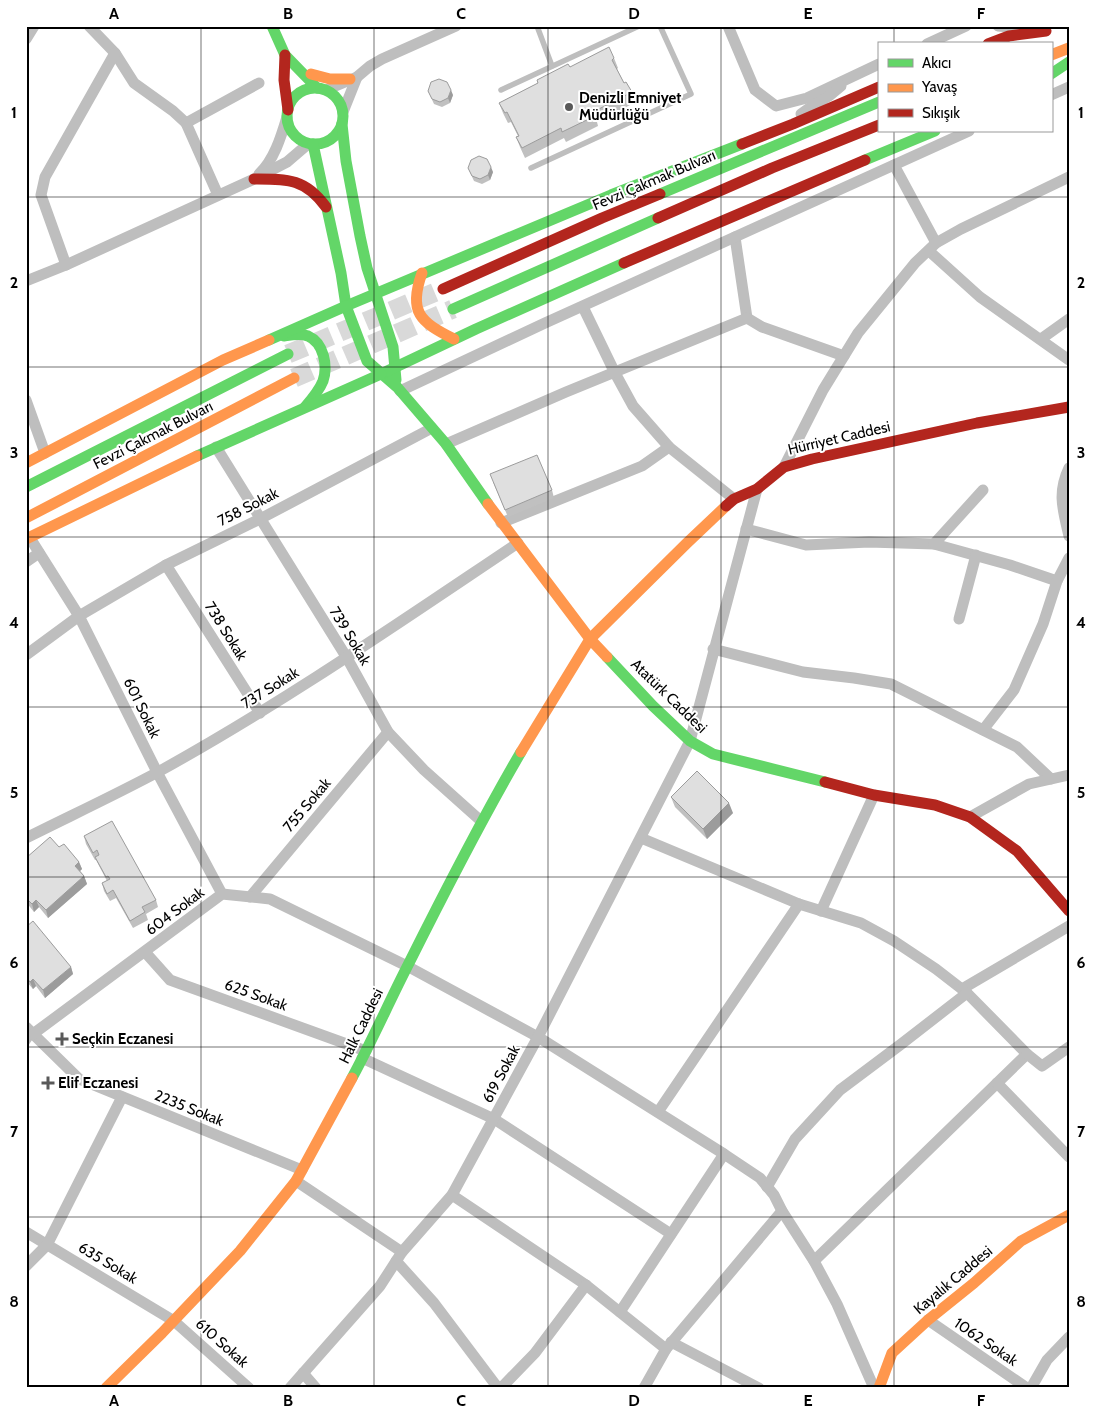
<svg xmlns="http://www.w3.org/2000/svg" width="1095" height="1414" font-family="Cabin,sans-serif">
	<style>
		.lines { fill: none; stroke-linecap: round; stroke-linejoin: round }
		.primary-tunnel { stroke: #d9d9d9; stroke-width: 19; stroke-dasharray: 19 9; stroke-linecap: butt }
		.lane { stroke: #bebebe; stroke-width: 5.5 }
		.street { stroke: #bebebe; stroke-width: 11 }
		.fast { stroke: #63d668; stroke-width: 11 }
		.slow { stroke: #ff974d; stroke-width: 11 }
		.jam { stroke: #b3261e; stroke-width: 11 }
		.wall { fill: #c0c0c0 }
		.shaded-wall { fill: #9c9c9c }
		.building { fill: #dfdfdf; stroke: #9c9c9c }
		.grid { fill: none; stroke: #000; stroke-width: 1; stroke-opacity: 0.55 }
		.poi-dot { fill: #595959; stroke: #fff; stroke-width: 2 }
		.labels { text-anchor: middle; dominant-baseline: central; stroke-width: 4; stroke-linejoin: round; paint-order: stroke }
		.poi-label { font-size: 15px; font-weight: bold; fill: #000; stroke: #fff; text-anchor: start }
		.street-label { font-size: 15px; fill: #000; stroke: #fff }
		.neatline { fill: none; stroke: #000; stroke-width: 2 }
		.grid-label { font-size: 16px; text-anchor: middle; font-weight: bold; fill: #000 }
	</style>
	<rect width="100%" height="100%" fill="#fff"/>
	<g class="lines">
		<!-- primary-tunnel -->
		<g class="primary-tunnel">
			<polyline points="288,354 443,289"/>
			<polyline points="294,378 453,309"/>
		</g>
		<!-- lane -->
		<g class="lane">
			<polyline points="537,26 552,66"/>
			<polyline points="501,90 639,26"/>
			<polyline points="531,168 691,94 660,26"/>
			<polyline points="26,1044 33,1034"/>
		</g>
		<!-- street -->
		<g class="street">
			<polyline points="89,26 115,53 134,83 173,111 186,123 218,195"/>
			<polyline points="728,26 755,90 776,106 807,98 879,64"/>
			<polyline points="998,26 1020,28"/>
			<polyline points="26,39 34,26"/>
			<polyline points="927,44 966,26"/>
			<polyline points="326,90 357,77 370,66 382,59 456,26"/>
			<polyline points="1051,95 1069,87"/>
			<polyline points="343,112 357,77"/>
			<polyline points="801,114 815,104 829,96 841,86"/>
			<polyline points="186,123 259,83"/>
			<polyline points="894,165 936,243"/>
			<path d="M259,174C274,160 281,137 287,117"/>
			<polyline points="735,237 747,318"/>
			<polyline points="929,251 980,297 1069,360"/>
			<polyline points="66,265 41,195 45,177 115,53"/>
			<polyline points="26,281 66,265 254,179 287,162 308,144"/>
			<polyline points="583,307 615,373 633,406 669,447 734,499"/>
			<polyline points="1041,339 1069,319"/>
			<polyline points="400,391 545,323 969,131"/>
			<polyline points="26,400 45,453"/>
			<polyline points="446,444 566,392 747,318 762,327 844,356"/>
			<polyline points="216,447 347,658 388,732 424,770 481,821"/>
			<polyline points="784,467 823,390 858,333 915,263 936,243 961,229 1069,177"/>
			<path d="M1069,468C1057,493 1063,510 1069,536"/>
			<polyline points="501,523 642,466 669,447"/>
			<polyline points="746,529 806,545 869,542 934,544 1010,565 1057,581"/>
			<polyline points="30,538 79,616 157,772 222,894"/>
			<polyline points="934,544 983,490"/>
			<polyline points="26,562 39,553"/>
			<polyline points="166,565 260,713"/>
			<polyline points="959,619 976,555"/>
			<polyline points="713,649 803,672 854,678 891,684 1017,747 1051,779"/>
			<polyline points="26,655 79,616 166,565 260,519 432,428"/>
			<polyline points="983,730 1014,690 1043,624 1057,581 1069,558"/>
			<polyline points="970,817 1029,784 1069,775"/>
			<path d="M26,838C70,816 115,795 158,772C283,703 400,622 518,543"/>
			<polyline points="641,838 799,904 861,923 894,941 936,969 967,993 1027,1054 814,1261"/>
			<polyline points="250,897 388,732"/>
			<polyline points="821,911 874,795"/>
			<polyline points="145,952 170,980 366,1051"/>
			<polyline points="962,989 1069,926"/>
			<polyline points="26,1027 79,1079 302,1170"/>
			<polyline points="33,1034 222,894 270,899 407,966 538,1037 724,1154 760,1178 774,1195 782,1211 814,1261 837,1304 874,1388"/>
			<polyline points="1027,1054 1042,1066 1069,1047"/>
			<polyline points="362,1058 494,1119 671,1234"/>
			<polyline points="997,1083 1069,1157"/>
			<polyline points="658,1112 799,904"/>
			<polyline points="296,1181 402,1252"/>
			<polyline points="767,1187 795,1139 840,1090 900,1045 967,993"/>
			<polyline points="452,1195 586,1285 666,1349"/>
			<polyline points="26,1232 174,1321 249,1388"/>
			<polyline points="396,1261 434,1303 498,1388"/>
			<polyline points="26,1266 47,1245 122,1097"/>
			<polyline points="620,1312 724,1154"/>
			<polyline points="928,1320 1027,1388"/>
			<polyline points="671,1342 759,1388"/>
			<polyline points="303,1373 316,1388"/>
			<polyline points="290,1388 380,1286 402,1252 452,1195 538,1037 690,741 757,489"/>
			<polyline points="501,1388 535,1353 586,1285"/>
			<polyline points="644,1388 666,1349 782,1211"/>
			<polyline points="1031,1388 1047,1360 1069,1337"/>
		</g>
		<!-- fast -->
		<g class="fast">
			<polyline points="272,26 285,55 317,88"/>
			<polyline points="1051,74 1069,62"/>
			<circle cx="315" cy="116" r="28"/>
			<polyline points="342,124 346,161 360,236 367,268 393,347 396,380"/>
			<polyline points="313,144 341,273 346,306 367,361 397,387 446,444 488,504"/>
			<polyline points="865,160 935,131"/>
			<polyline points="660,194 879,102"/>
			<polyline points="346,306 611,195 742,144"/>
			<polyline points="453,309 658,218"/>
			<path d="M284,336C291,335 300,333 308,336C324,343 328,366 323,381C319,391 312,399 305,407"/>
			<polyline points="269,340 346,306"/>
			<polyline points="381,374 476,329 624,263"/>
			<polyline points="197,456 381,374"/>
			<polyline points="26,487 288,354"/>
			<polyline points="607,657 653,706 690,741 713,754 825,782"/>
			<path d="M352,1078C372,1041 389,1002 408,965C444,893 480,822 521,752"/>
		</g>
		<!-- slow -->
		<g class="slow">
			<polyline points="1051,55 1069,48"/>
			<polyline points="311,74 330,79 350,79"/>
			<path d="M422,273C408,312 420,322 454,339"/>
			<polyline points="26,463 223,360 269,340"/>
			<polyline points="488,504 590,639 607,657"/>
			<polyline points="26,518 294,378"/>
			<polyline points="26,539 197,456"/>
			<polyline points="521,752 590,639 687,543 726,506"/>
			<polyline points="106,1388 162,1333 240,1251 296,1181 352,1078"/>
			<polyline points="879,1388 892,1353 928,1320 974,1283 1021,1241 1069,1215"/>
		</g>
		<!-- jam -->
		<g class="jam">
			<polyline points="988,44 1009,36 1046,31"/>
			<polyline points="285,55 284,80 288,110"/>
			<polyline points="742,144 793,124 879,87"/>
			<path d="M254,179C287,179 305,178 326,207"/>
			<polyline points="658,218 772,168 879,125"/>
			<polyline points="624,263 865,160"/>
			<polyline points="443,289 602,218 660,194"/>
			<polyline points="726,506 734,499 757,489 784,467 812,459 977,423 1069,407"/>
			<polyline points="825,782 874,795 935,805 970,817 1017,851 1069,911"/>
		</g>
	</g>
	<!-- wall -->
	<g class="wall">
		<polygon points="614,58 618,68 617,69 624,83 632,92 636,102 597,122 598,126 566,142 564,138 525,158 520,147 516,137 518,136 511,122 508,123 503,113 499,103 538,83 537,80 570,67"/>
		<polygon points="428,91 453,95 450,103 442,107 434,104"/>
		<polygon points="468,168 493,172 490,180 482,184 474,181"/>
		<polygon points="493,482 552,490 554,498 508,517"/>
		<polygon points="671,797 733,813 707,839 675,807"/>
		<polygon points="84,836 156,900 158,907 146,914 148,920 133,928 116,898 110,901 104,891 102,883 107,881 96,860 95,860 86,844"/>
		<polygon points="59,847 79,862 82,869 80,871 84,876 87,884 48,918 39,907 34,912 26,902 26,858"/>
		<polygon points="26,927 71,967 73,974 45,998 36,986 33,989 26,981"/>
	</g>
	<!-- shaded-wall -->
	<g class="shaded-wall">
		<polygon points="451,90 453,95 450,103 448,98"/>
		<polygon points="491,167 493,172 490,180 488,175"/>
		<polygon points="729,803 733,813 707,839 703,829"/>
		<polygon points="79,862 82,869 78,873 75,866"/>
		<polygon points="84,876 87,884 48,918 46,910"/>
		<polygon points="36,900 39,907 34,912 32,904"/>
		<polygon points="71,967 73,974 45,998 43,990"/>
		<polygon points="33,979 36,986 33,989 30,982"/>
	</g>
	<!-- building -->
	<g class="building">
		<polygon points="609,47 614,58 612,60 624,83 626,82 632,92 593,112 595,116 562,132 561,128 522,148 516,137 519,136 507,112 505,113 499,103 538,83 537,80 568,64 570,67"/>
		<polygon points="439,79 447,82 451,90 448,98 440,102 432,99 428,91 431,82"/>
		<polygon points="479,156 487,159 491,167 488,175 480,179 472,176 468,168 471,160"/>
		<polygon points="537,455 552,490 505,510 490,474"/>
		<polygon points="697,771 729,803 703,829 671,797"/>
		<polygon points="112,821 156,900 142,907 145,912 130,921 113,890 107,894 102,883 110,879 108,876 106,877 95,857 99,855 97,850 93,853 84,836"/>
		<polygon points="50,837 59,847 64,844 79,862 75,866 84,876 46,910 36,900 32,904 26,898 26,858"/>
		<polygon points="33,921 71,967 43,990 33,979 30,982 26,977 26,927"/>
	</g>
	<!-- grid -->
	<path class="grid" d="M201,26V1388M374,26V1388M548,26V1388M721,26V1388M894,26V44M894,131V1388M26,197H1069M26,367H1069M26,537H1069M26,707H1069M26,877H1069M26,1047H1069M26,1217H1069"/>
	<!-- markers -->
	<g class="poi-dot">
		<circle cx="569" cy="107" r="5"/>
		<path d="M59.5 1031.5h5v5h5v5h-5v5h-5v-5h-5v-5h5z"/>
		<path d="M45.5 1075.5h5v5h5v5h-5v5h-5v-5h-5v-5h5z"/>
	</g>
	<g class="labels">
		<!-- poi labels -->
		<g class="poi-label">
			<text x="579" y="98">Denizli Emniyet<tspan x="579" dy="17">Müdürlüğü</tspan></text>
			<text x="72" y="1039">Seçkin Eczanesi</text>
			<text x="58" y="1083">Elif Eczanesi</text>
		</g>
		<!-- street labels -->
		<g class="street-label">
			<text transform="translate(654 180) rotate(-23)">Fevzi Çakmak Bulvarı</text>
			<text transform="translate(153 435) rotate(-27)">Fevzi Çakmak Bulvarı</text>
			<text transform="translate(839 438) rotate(-13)">Hürriyet Caddesi</text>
			<text transform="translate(248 507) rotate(-27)">758 Sokak</text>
			<text transform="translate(226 631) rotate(58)">738 Sokak</text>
			<text transform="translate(350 636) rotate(59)">739 Sokak</text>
			<text transform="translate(270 688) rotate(-32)">737 Sokak</text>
			<text transform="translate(669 696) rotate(44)">Atatürk Caddesi</text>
			<text transform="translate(142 708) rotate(64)">601 Sokak</text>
			<text transform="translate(307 805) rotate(-50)">755 Sokak</text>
			<text transform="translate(175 911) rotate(-37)">604 Sokak</text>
			<text transform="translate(256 995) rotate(20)">625 Sokak</text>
			<text transform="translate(361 1026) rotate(-64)">Halk Caddesi</text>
			<text transform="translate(501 1074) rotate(-62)">619 Sokak</text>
			<text transform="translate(189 1108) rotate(22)">2235 Sokak</text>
			<text transform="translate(108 1263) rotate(31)">635 Sokak</text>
			<text transform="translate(953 1280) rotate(-40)">Kayalık Caddesi</text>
			<text transform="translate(986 1342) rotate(34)">1062 Sokak</text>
			<text transform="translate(222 1343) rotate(42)">610 Sokak</text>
		</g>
	</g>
	<!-- border -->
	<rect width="1095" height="1414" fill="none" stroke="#ffffff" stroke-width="55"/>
	<!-- legend -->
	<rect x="878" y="42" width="175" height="90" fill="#ffffff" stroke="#999999"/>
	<rect x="888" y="59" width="25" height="8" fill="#63d668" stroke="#999999"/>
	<text x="922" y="68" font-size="15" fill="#000000">Akıcı</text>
	<rect x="888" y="84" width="25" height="8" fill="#ff974d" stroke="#999999"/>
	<text x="922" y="92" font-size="15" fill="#000000">Yavaş</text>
	<rect x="888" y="109" width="25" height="8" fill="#b3261e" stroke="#999999"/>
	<text x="922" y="118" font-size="15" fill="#000000">Sıkışık</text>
	<rect x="28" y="28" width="1040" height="1358" class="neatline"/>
	<g class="grid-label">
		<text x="114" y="19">A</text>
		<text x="288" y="19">B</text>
		<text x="461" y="19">C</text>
		<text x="634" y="19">D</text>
		<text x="808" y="19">E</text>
		<text x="981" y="19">F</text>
		<text x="14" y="118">1</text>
		<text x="1081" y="118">1</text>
		<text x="14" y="288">2</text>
		<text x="1081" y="288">2</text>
		<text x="14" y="458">3</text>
		<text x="1081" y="458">3</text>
		<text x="14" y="628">4</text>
		<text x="1081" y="628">4</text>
		<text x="14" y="798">5</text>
		<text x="1081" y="798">5</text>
		<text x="14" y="968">6</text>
		<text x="1081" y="968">6</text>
		<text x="14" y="1137">7</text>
		<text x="1081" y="1137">7</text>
		<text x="14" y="1307">8</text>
		<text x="1081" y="1307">8</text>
		<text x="114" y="1406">A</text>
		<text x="288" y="1406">B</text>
		<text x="461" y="1406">C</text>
		<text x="634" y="1406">D</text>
		<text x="808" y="1406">E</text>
		<text x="981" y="1406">F</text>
	</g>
</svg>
